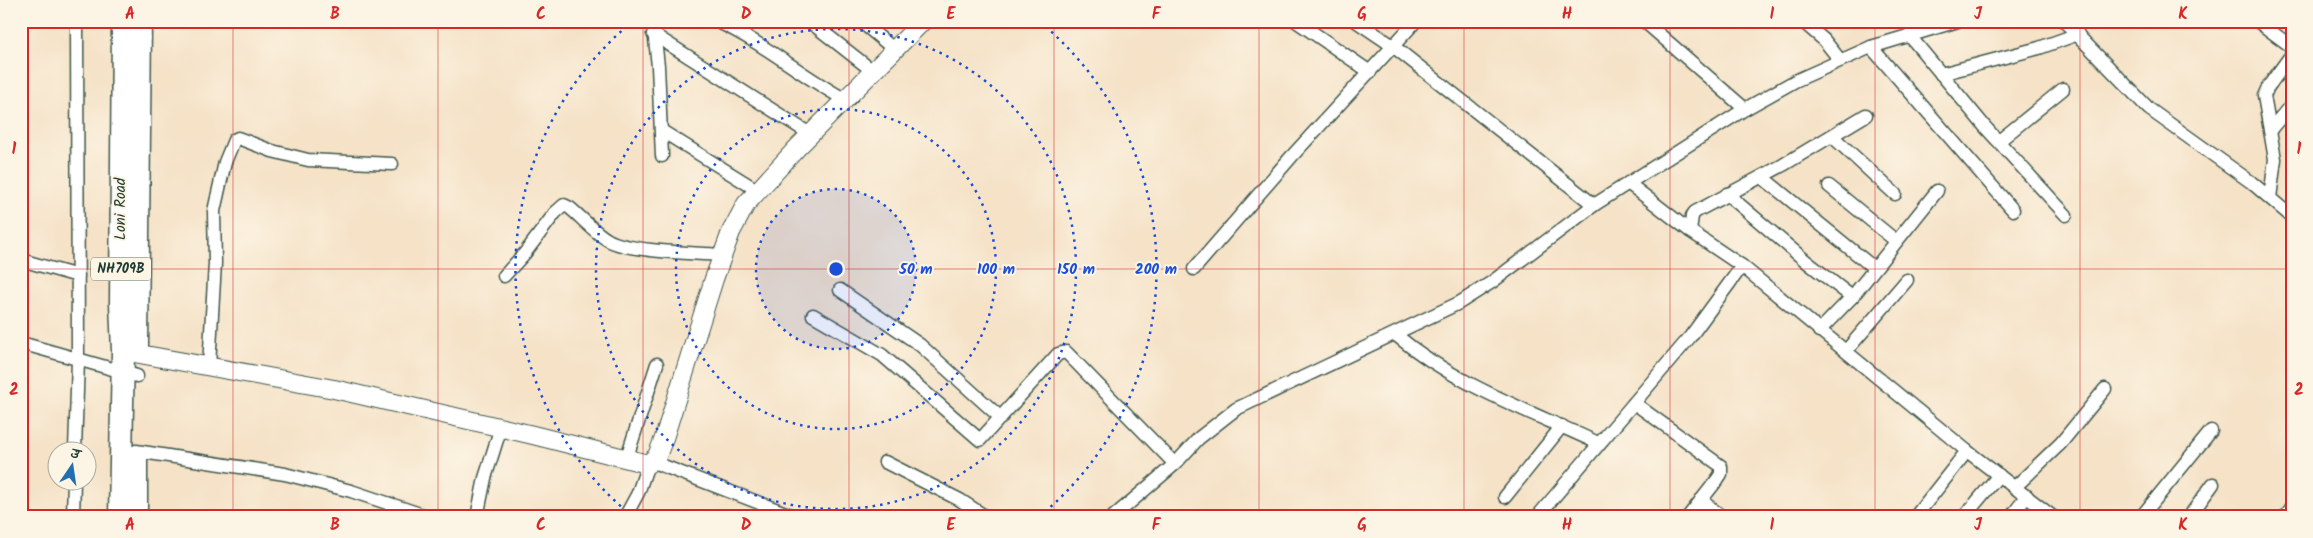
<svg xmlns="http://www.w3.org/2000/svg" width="2313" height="538" font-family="Kalam,'Playpen Sans Deva',sans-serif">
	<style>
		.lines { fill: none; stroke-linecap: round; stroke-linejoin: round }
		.street-casing { stroke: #3f564a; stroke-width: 15 }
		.secondary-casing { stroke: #3f564a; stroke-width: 20 }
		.highway-casing { stroke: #3f564a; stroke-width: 25 }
		.street { stroke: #fff; stroke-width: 12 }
		.secondary { stroke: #fff; stroke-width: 18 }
		.highway { stroke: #fff; stroke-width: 22 }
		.grid { fill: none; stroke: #d62828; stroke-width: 1; stroke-opacity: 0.55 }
		.ring { fill: none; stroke: #1d4ed8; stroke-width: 2.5; stroke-dasharray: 2.5 5 }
		.labels { text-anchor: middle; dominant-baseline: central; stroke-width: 4; stroke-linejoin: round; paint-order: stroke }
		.shield { fill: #fcf5e5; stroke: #617469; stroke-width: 1 }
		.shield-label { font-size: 14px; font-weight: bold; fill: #1f3d34 }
		.street-label { font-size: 15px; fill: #1f3d34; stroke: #fcf5e5 }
		.centre { fill: #1d4ed8; stroke: #fcf5e5; stroke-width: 2.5 }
		.ring-label { font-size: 15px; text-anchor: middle; font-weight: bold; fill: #1d4ed8; stroke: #fcf5e5; stroke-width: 4; stroke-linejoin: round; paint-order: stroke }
		.neatline { fill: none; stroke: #d62828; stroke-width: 2 }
		.grid-label { font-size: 16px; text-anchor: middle; font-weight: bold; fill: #d62828 }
	</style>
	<rect width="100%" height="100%" fill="#fcf5e5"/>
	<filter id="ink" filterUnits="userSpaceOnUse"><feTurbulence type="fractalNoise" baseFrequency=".02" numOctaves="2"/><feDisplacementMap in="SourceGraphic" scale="10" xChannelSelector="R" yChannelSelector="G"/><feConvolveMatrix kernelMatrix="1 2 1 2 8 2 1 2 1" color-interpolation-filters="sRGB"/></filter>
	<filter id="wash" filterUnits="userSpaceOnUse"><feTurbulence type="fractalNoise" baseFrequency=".0096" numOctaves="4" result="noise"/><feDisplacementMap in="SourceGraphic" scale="20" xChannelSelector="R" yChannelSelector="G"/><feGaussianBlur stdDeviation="1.12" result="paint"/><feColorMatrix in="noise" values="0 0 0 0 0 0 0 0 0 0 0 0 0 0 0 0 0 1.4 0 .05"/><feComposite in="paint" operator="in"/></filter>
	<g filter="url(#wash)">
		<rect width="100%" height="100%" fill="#f5e2c7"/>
	</g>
	<g filter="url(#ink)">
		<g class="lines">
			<defs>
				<g id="street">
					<polyline points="653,21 658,66 662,156"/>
					<path d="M716,21C762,41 801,76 846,100"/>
					<polyline points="809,21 874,72"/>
					<polyline points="860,21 895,50"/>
					<polyline points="1296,21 1370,72"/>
					<polyline points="1356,21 1393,46 1594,205"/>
					<polyline points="1644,21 1745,109"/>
					<polyline points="1802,21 1824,40 1840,60"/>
					<polyline points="2064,21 2149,109 2251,182 2292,217"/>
					<polyline points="2257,21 2292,47"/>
					<polyline points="653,34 810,134"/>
					<polyline points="1909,35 1986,128 2066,215"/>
					<polyline points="1871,47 2013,210"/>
					<polyline points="1941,74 2039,48 2078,34"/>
					<polyline points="2270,130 2292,104"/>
					<polyline points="662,131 757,190"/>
					<polyline points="1832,136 1895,194"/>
					<polyline points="1999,141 2063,89"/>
					<polyline points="1762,177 1874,268"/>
					<polyline points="1628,183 1690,231 1742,266 1967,451 2053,517"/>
					<polyline points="1829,186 1896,241"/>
					<polyline points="1727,194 1807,262 1852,297"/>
					<polyline points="2270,198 2275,159 2264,96 2268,87 2292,54"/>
					<polyline points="1690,231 1692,216 1695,212 1783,165 1866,115"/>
					<polyline points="21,260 78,276"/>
					<polyline points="1194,269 1292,156 1416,21"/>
					<path d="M504,276L525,253L555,213L564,205L570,208C582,218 594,232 608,240C629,252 696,253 723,255"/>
					<polyline points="840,290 920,345 1001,418"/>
					<polyline points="813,315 882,355 980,440 1058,354 1066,352 1175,464"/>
					<polyline points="1819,331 1852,297 1937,191"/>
					<path d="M1396,335C1455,385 1530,411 1600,444"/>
					<polyline points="21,343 137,376"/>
					<polyline points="1846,351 1907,280"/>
					<polyline points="209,366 215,263 214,211 225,162 234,140 238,138 272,151 308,160 392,164"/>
					<polyline points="1634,403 1721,466 1721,474 1717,480 1688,517"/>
					<polyline points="75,450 78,360 77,21"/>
					<polyline points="136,451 285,474 351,491 429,517"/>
					<polyline points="626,460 657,364"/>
					<polyline points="653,462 796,517"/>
					<polyline points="885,462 960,500 986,517"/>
					<polyline points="2015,487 2061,443 2105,389"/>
					<polyline points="1505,497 1562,426"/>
					<polyline points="1701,500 1722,517"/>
					<polyline points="73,517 74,480"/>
					<polyline points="477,517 485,478 501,427"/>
					<polyline points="625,517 638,493 648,464"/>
					<polyline points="1113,517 1175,464 1199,438 1236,409 1459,303 1492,282 1594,205 1745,109 1795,81 1871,47 1958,21"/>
					<polyline points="1537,517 1690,337 1742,266"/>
					<polyline points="1915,517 1967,451"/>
					<polyline points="1964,517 1999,475"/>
					<polyline points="2011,517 2027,496"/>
					<polyline points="2141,517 2211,431"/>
					<polyline points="2189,517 2213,484"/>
					<polyline points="2285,517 2292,507"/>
				</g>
				<polyline id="secondary" points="123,351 334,389 533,435 648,464 657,456 664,438 714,279 731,232 746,204 796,149 923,21"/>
				<g id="highway">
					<polyline points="137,345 140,21"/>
					<polyline points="136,457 136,517"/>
					<polyline points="120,517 123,351 121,303 123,21"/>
				</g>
			</defs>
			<!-- street casing -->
			<use href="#street" class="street-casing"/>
			<!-- secondary casing -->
			<use href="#secondary" class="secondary-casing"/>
			<!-- highway casing -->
			<use href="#highway" class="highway-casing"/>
			<!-- street -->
			<use href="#street" class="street"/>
			<!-- secondary -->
			<use href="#secondary" class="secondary"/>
			<!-- highway -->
			<use href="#highway" class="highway"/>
		</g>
	</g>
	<!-- grid -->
	<path class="grid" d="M233,21V517M438,21V517M643,21V517M849,21V517M1054,21V517M1259,21V517M1464,21V517M1670,21V517M1875,21V517M2080,21V517M21,269H2292"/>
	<!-- distance rings -->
	<circle cx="836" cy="269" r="80" fill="#1d4ed8" fill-opacity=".12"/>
	<g class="ring">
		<circle cx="836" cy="269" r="80"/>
		<circle cx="836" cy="269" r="160"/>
		<circle cx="836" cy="269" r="240"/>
		<path d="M632 516A320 320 0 0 1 632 22M1040 22A320 320 0 0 1 1040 516"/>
	</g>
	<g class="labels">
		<!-- shield labels -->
		<rect class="shield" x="91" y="257.5" width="60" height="23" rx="4"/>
		<g class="shield-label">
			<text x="121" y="269">NH709B</text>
		</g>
		<!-- street labels -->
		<g class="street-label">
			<text transform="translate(121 209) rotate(-90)">Loni Road</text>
		</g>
	</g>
	<circle cx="836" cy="269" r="8" class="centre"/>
	<g class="ring-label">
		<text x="916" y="274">50 m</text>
		<text x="996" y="274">100 m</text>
		<text x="1076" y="274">150 m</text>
		<text x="1156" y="274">200 m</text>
	</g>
	<!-- margin -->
	<rect width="2313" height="538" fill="none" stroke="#fcf5e5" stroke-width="55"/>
	<!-- north arrow -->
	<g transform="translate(72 466) rotate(13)"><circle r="24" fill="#fcf5e5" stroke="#a4ab9e"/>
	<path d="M0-4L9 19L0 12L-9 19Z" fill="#1f6fb2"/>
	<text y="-8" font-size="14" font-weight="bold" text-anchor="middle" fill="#1f3d34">उ</text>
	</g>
	<rect x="28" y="28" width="2258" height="482" class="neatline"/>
	<g class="grid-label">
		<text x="130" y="19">A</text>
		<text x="335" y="19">B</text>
		<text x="541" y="19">C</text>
		<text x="746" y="19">D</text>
		<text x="951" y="19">E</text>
		<text x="1156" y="19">F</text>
		<text x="1362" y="19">G</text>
		<text x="1567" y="19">H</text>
		<text x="1772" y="19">I</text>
		<text x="1978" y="19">J</text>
		<text x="2183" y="19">K</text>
		<text x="14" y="154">1</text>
		<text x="2299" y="154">1</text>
		<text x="14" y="395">2</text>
		<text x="2299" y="395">2</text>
		<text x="130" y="530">A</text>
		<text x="335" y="530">B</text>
		<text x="541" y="530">C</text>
		<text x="746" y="530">D</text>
		<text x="951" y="530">E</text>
		<text x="1156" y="530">F</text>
		<text x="1362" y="530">G</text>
		<text x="1567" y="530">H</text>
		<text x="1772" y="530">I</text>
		<text x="1978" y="530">J</text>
		<text x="2183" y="530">K</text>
	</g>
</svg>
